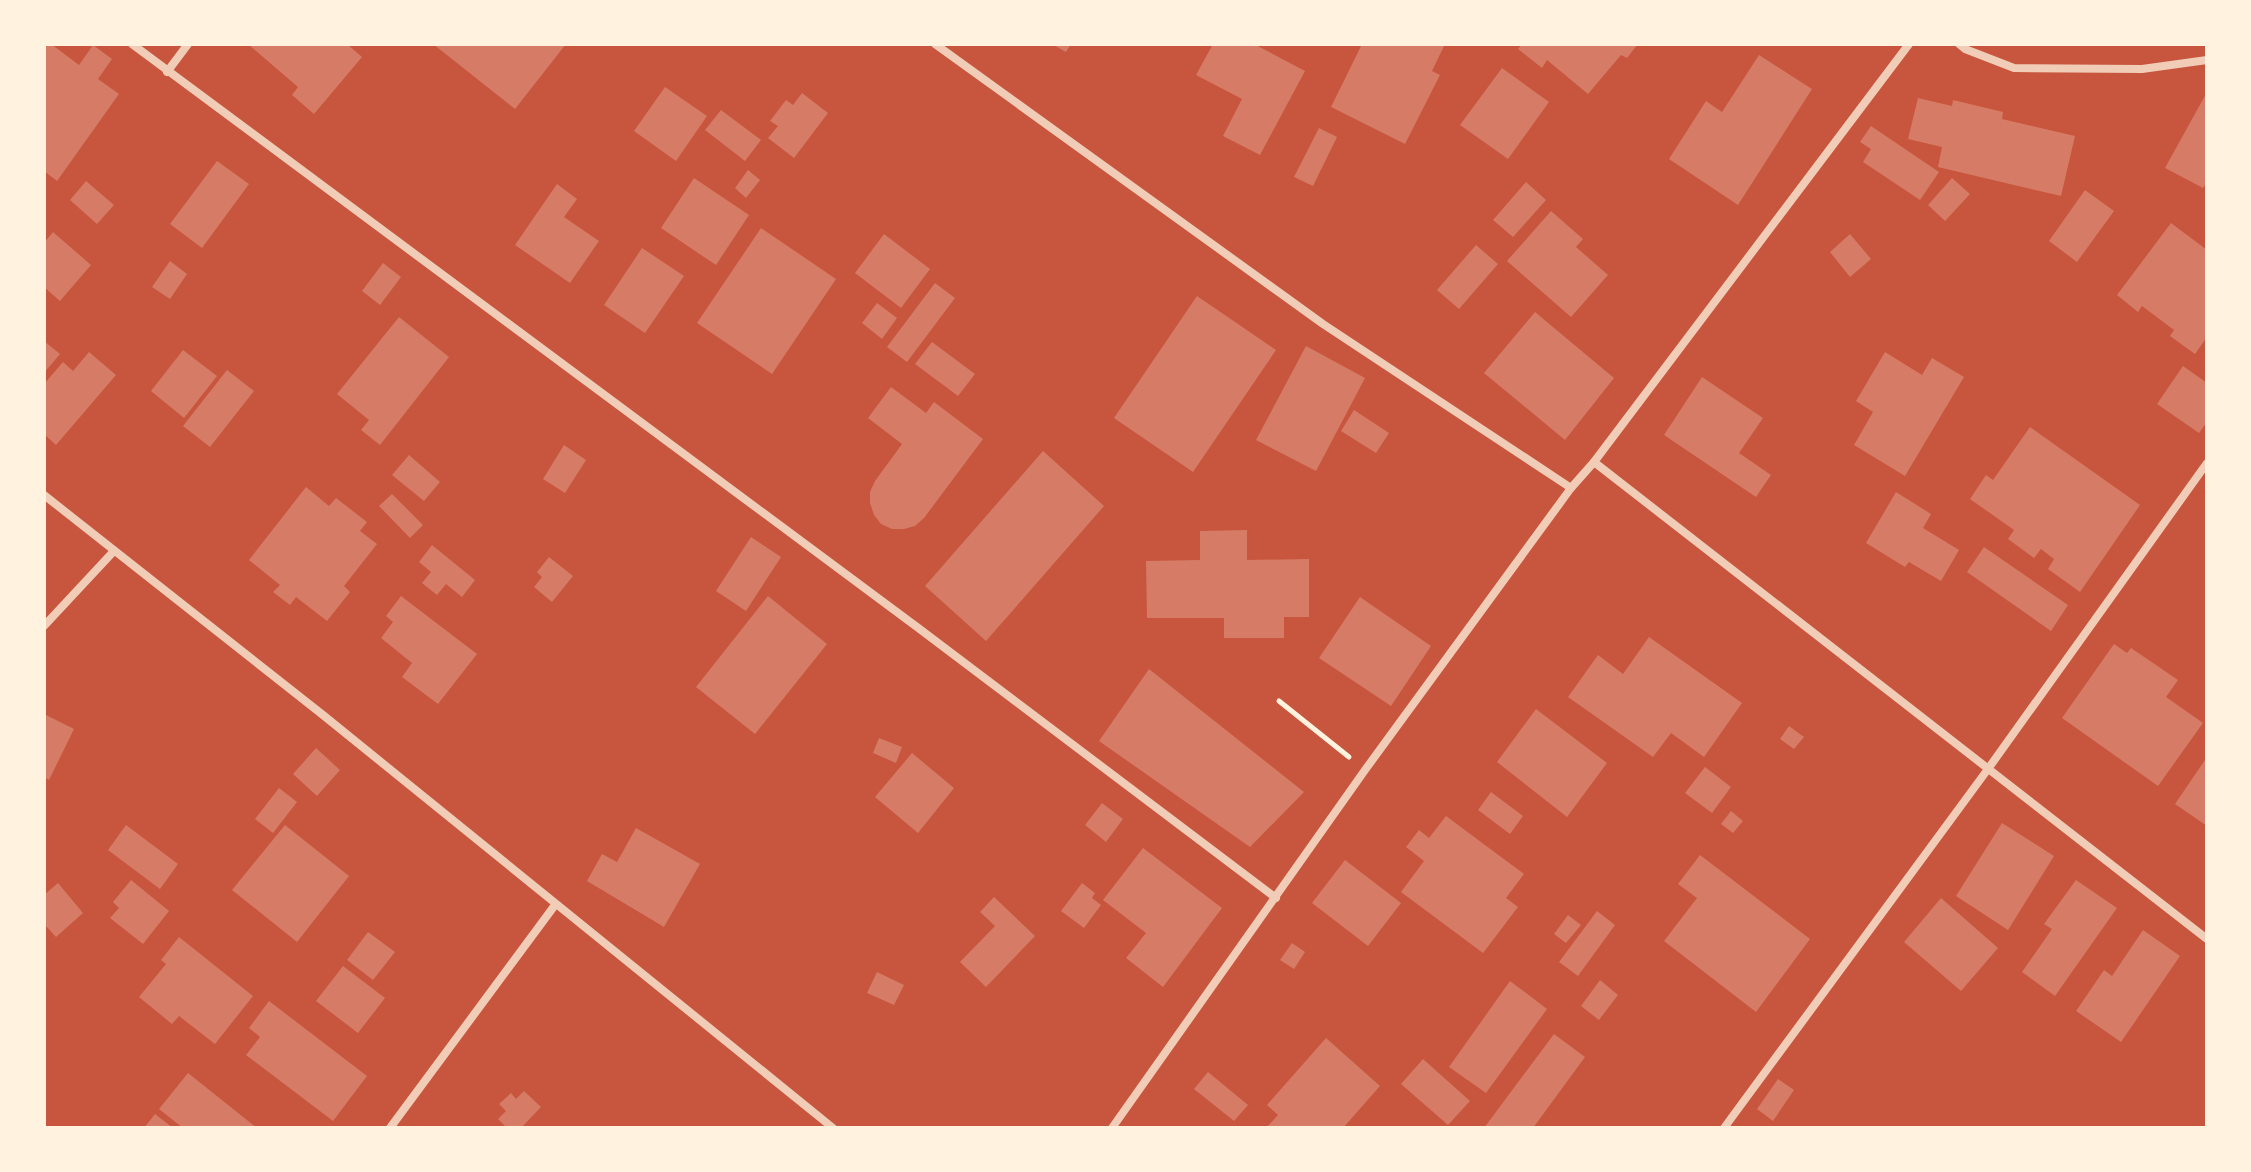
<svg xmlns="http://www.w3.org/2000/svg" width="2251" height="1172" font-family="'Golos Text',sans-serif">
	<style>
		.building { fill: #d67c66 }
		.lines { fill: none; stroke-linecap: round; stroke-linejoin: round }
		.path { stroke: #fff3e0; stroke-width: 5 }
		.minor { stroke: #f1ccb7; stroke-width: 8 }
	</style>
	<rect width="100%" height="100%" fill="#c8553d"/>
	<!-- building -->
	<g class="building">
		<polygon points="44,44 51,44 79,65 93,45 112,59 98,79 119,94 57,181 44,171"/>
		<polygon points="248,44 347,44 362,57 314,114 292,95 298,87"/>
		<polygon points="433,44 566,44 515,109"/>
		<polygon points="1052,44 1071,44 1066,52"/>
		<polygon points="1213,44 1254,44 1305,71 1260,155 1223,136 1242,99 1196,75"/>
		<polygon points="1362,44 1445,44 1432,71 1440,75 1405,144 1331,107"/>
		<polygon points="1522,44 1638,44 1627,58 1621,55 1588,94 1547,60 1542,68 1518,49"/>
		<polygon points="1759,55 1812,89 1738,205 1669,159 1706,101 1722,112"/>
		<polygon points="1502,68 1549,102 1508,159 1460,125"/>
		<polygon points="665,87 707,116 676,161 634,131"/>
		<polygon points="2207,92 2207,182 2203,188 2165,168"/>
		<polygon points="802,93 828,113 794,158 768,138 778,126 770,121 786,100 793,105"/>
		<polygon points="1918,98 1952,106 1953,100 2003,112 2002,119 2075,136 2061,196 1938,167 1942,147 1908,139"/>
		<polygon points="721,110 761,140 745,161 705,130"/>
		<polygon points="1871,126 1939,172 1920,200 1863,162 1871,149 1860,142"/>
		<polygon points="1319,128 1337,137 1313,186 1294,177"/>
		<polygon points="217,161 249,184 202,248 170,224"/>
		<polygon points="748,170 760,180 746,198 735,188"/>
		<polygon points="694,178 749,215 716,265 661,228"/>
		<polygon points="1952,178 1970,194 1945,221 1928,205"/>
		<polygon points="86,181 114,205 97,224 70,200"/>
		<polygon points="1526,182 1546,200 1513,237 1493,220"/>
		<polygon points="557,184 577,199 564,217 599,241 570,283 515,245"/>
		<polygon points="2085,190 2114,211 2077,262 2049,241"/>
		<polygon points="1551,211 1583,239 1576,247 1608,275 1571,317 1507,261"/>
		<polygon points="2171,223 2207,250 2207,337 2195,354 2170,336 2174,330 2142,306 2138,312 2117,295"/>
		<polygon points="761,228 836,279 772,374 697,323"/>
		<polygon points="53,232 91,265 60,301 44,287 44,243"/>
		<polygon points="884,234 930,269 901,308 855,273"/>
		<polygon points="1850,234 1871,259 1850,277 1830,252"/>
		<polygon points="1476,245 1498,264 1459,309 1437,290"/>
		<polygon points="642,248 684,276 645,333 604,305"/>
		<polygon points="170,261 187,274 170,299 152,287"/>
		<polygon points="383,263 401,277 380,305 362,291"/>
		<polygon points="935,283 955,298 907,362 887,347"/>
		<polygon points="1197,296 1276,350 1193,472 1114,418"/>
		<polygon points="877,303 897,318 882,339 862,323"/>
		<polygon points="1535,312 1614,378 1565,440 1484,373"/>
		<polygon points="399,317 449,357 380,445 361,430 369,420 337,394"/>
		<polygon points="44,341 60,354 44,373"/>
		<polygon points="932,342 975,374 958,396 915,364"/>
		<polygon points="1306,346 1365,378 1316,471 1256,440"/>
		<polygon points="183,350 217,376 184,418 151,391"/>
		<polygon points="89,352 116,375 56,445 44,434 44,384 63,362 73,371"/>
		<polygon points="1885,352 1922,375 1932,358 1964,377 1905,476 1854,445 1873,412 1856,401"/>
		<polygon points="2183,366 2207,383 2207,422 2199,433 2157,404"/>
		<polygon points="227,370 254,391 210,447 183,426"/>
		<polygon points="1702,377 1763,418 1739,453 1771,475 1756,497 1664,435"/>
		<polygon points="891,387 926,413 934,402 983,439 924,518 915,526 904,529 892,529 881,524 874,515 870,503 870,492 875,481 902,444 868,418"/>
		<polygon points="1354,410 1389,433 1376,453 1341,431"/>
		<polygon points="2030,427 2140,505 2080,592 2048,569 2054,559 2041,549 2034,558 2008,539 2014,530 1970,499 1986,475 1993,480"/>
		<polygon points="564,445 586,460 565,493 543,479"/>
		<polygon points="1043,451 1104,506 986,641 925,586"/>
		<polygon points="409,455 440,482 424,501 392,475"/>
		<polygon points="306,487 329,506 336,498 367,522 360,531 377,544 344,586 350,592 327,621 296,597 290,605 273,592 280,585 249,560"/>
		<polygon points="1896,492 1931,514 1923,528 1959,550 1941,581 1909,562 1905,567 1866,543"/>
		<polygon points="392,494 423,525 410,538 379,506"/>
		<polygon points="1247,530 1247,560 1309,559 1309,617 1284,617 1284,638 1224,638 1224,618 1147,618 1146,561 1200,560 1200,531"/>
		<polygon points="751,537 781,557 746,611 716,591"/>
		<polygon points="432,545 475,580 462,597 446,584 437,595 422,583 431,572 419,562"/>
		<polygon points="1984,547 2068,605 2051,631 1967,572"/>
		<polygon points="549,557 573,576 552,602 534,587 542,577 537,572"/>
		<polygon points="401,596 477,654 438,704 402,677 412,663 381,638 393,622 386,616"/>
		<polygon points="768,596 827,644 755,734 696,687"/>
		<polygon points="1360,597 1431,646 1391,706 1319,658"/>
		<polygon points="1649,637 1742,703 1704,757 1671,733 1653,757 1568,697 1598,655 1623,674"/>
		<polygon points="2114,644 2127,653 2131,648 2178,680 2166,697 2203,723 2158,786 2062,718"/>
		<polygon points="1149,669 1304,792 1250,847 1099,741"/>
		<polygon points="1536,709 1607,763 1567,817 1497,762"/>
		<polygon points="44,714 74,729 49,780 44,777"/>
		<polygon points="1789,726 1804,737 1794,749 1780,739"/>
		<polygon points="879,738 902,747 896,763 873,753"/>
		<polygon points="316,748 340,770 317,796 293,774"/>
		<polygon points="912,753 954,788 918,833 875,797"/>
		<polygon points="2207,757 2207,826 2175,804"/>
		<polygon points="1705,767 1731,787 1712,813 1685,793"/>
		<polygon points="279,788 297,802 273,833 255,819"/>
		<polygon points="1491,792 1523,816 1510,834 1478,810"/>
		<polygon points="1102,803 1123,819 1106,842 1085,825"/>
		<polygon points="1731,811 1743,821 1733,833 1721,824"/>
		<polygon points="1446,816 1524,874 1506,898 1518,907 1483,953 1401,892 1424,861 1406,847 1419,830 1429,838"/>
		<polygon points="2002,823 2054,856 2008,930 1956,896"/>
		<polygon points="126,825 178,864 160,889 108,850"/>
		<polygon points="285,825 349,876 297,942 232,890"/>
		<polygon points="636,828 700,864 664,927 587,881 602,854 617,862"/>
		<polygon points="1143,848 1222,908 1163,987 1126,958 1146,933 1103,900"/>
		<polygon points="1700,855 1810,939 1756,1012 1664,941 1697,898 1678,884"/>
		<polygon points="1345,860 1401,903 1368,946 1312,903"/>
		<polygon points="131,880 169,911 143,944 110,918 119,908 113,902"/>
		<polygon points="2076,880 2117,908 2055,996 2022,972 2052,929 2044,924"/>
		<polygon points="58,883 83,913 56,937 44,924 44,895"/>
		<polygon points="1082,883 1095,893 1092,898 1101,905 1084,928 1061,911"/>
		<polygon points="994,897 1035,936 986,987 960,962 995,926 980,912"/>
		<polygon points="1941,898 1998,948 1961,991 1904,942"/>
		<polygon points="1597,911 1615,925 1578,976 1559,962"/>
		<polygon points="1568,915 1581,925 1566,943 1554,934"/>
		<polygon points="2143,930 2180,956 2121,1042 2076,1011 2104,970 2112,976"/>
		<polygon points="368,932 395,952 373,980 347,960"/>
		<polygon points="179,937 253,996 215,1044 179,1016 172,1024 139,997 166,964 161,960"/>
		<polygon points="1292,943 1305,952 1294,969 1280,960"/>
		<polygon points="343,966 385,998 358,1033 316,1001"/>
		<polygon points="877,972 904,985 894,1005 867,993"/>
		<polygon points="1600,980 1618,995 1599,1020 1581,1006"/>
		<polygon points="1510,981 1547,1009 1486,1093 1449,1067"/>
		<polygon points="269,1001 367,1076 333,1121 246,1055 260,1037 249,1028"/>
		<polygon points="1554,1034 1585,1057 1533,1128 1484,1128"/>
		<polygon points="1326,1038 1380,1086 1343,1128 1266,1128 1278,1115 1267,1105"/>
		<polygon points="1423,1059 1470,1101 1448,1125 1401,1084"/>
		<polygon points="1208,1072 1248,1105 1234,1121 1194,1089"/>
		<polygon points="188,1073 257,1128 183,1128 159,1109"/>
		<polygon points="1778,1079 1794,1090 1773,1121 1757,1109"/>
		<polygon points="524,1091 541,1107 521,1128 507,1128 498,1119 506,1111 499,1104 511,1093 516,1099"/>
		<polygon points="155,1114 173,1128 144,1128"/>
	</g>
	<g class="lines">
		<!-- path -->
		<polyline class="path" points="1279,701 1349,757"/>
		<!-- minor -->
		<g class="minor">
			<polyline points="132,44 917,627 1276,898"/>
			<polyline points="935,44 1323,324 1571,488"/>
			<polyline points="1959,44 1965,49 2014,68 2142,69 2207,60"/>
			<polyline points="167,72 188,44"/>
			<polyline points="1594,462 2207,939"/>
			<polyline points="44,495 323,715 833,1128"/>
			<polyline points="44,626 113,552"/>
			<polyline points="390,1128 555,905"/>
			<polyline points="1112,1128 1365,770 1571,488 1594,462 1909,44"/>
			<polyline points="1724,1128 1988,769 2207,463"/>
		</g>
	</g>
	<!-- border -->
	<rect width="2251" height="1172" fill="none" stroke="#fff3e0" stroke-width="92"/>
</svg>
